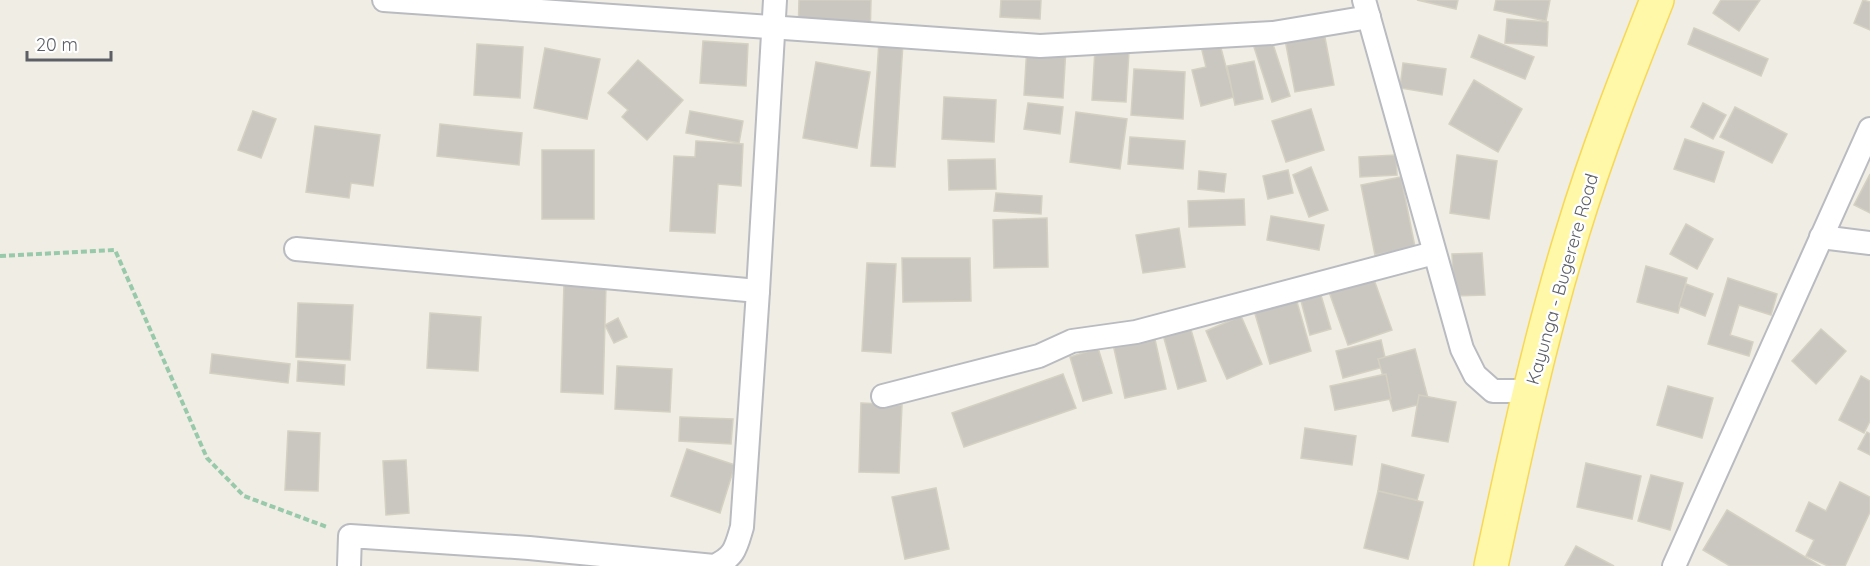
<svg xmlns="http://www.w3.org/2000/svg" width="1870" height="566" font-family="Quicksand,sans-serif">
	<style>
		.building { fill: #cac7c1; stroke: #d4d0c2; stroke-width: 1.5 }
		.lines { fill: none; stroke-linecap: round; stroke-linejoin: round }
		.street-casing { stroke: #b9bbc0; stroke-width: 26 }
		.primary-casing { stroke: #f8d753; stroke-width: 36 }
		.path { stroke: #97c9aa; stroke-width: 4; stroke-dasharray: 6 3; stroke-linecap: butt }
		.street { stroke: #fff; stroke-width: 22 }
		.primary { stroke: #fff8a9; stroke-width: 33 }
		.labels { text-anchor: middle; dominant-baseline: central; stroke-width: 5; stroke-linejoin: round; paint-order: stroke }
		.street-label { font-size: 18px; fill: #5c5f65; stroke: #fff }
	</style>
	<rect width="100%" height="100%" fill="#efede4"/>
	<!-- building -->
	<g class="building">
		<polygon points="799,0 871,0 870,39 798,36"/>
		<polygon points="1001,0 1041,0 1040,19 1000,17"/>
		<polygon points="1417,0 1458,0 1456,9"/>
		<polygon points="1496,0 1550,0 1546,21 1494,10"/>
		<polygon points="1721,0 1760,0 1739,31 1713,13"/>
		<polygon points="1863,0 1870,2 1870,30 1854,23"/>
		<polygon points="1507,19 1548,22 1547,46 1505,43"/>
		<polygon points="1322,22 1334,85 1295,92 1283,29"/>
		<polygon points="1694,28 1768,59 1761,76 1688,44"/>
		<polygon points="1269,32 1290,96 1272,102 1251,38"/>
		<polygon points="1479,35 1534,57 1525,79 1471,57"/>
		<polygon points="1218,37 1234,97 1201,106 1192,70 1206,67 1200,42"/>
		<polygon points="703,41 748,44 746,86 700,83"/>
		<polygon points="879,41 903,43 895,167 871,166"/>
		<polygon points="477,44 523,47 520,98 474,95"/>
		<polygon points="1027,46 1066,48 1063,98 1024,95"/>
		<polygon points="545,48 600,59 587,119 534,108"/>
		<polygon points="1095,49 1129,51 1126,102 1092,100"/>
		<polygon points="638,60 683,100 647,140 622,117 628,110 608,93"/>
		<polygon points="1254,61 1263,99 1235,105 1227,66"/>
		<polygon points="816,62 870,72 857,148 803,138"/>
		<polygon points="1403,63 1446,69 1442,95 1400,88"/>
		<polygon points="1134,69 1185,72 1183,119 1131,115"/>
		<polygon points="1474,80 1522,109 1498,152 1449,124"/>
		<polygon points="944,97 996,100 994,142 942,139"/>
		<polygon points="1028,103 1063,107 1060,134 1024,129"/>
		<polygon points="1703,103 1726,115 1713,139 1691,127"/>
		<polygon points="1735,107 1787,134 1772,163 1720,137"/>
		<polygon points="1311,109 1324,150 1286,162 1272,121"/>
		<polygon points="253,111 276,119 261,158 238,150"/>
		<polygon points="690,111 743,121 739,143 686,133"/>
		<polygon points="1076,112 1127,119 1120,169 1070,162"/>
		<polygon points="440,124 522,133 519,165 437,156"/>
		<polygon points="315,126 380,135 373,186 351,183 349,198 306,192"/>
		<polygon points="1130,137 1185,141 1183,169 1128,164"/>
		<polygon points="1685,139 1724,152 1714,182 1674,169"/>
		<polygon points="696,141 743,144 741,186 718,184 715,233 670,231 674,156 695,157"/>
		<rect x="542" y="150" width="52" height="69"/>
		<polygon points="1396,155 1397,175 1360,177 1359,157"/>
		<polygon points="1457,155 1497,161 1489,219 1450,213"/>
		<polygon points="995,159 996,189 949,190 948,160"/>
		<polygon points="1311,167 1328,210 1309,217 1293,175"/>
		<polygon points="1288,170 1293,193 1268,199 1263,176"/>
		<polygon points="1199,171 1226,174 1224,192 1198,189"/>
		<polygon points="1870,174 1870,213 1854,205"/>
		<polygon points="1401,177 1415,247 1375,255 1361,185"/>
		<polygon points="996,193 1042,196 1041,214 994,211"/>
		<polygon points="1244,199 1245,225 1189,227 1188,201"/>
		<polygon points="1271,216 1324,225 1319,250 1267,240"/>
		<polygon points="1047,218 1048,267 994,268 993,220"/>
		<polygon points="1686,224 1713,239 1697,269 1670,254"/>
		<polygon points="1179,228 1185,267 1143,273 1136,235"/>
		<polygon points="1482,253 1485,295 1454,296 1452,254"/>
		<polygon points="902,258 970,258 971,301 903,302"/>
		<polygon points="867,263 896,264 891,353 862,351"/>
		<polygon points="1646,266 1687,278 1678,313 1637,302"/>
		<polygon points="1372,274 1392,330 1348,345 1328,289"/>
		<polygon points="1728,278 1777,294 1771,315 1739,305 1730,335 1753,342 1749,356 1708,344"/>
		<polygon points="564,283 606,285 603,394 561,392"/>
		<polygon points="1686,284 1713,294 1705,316 1679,306"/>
		<polygon points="1320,292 1331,329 1310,335 1300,297"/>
		<polygon points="1295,295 1311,351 1270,364 1253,307"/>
		<polygon points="298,303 353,305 350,360 296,357"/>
		<polygon points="430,313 481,317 478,371 427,368"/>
		<polygon points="1241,316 1262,364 1227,379 1206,331"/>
		<polygon points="618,318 627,337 614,343 605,325"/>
		<polygon points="1189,323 1206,381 1178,389 1162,331"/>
		<polygon points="1821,329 1846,351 1816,384 1792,361"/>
		<polygon points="1154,335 1166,389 1125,398 1113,344"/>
		<polygon points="1381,340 1387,366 1343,378 1336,351"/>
		<polygon points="1098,348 1112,393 1083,401 1070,357"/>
		<polygon points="1415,349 1429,402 1393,411 1378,359"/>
		<polygon points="212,354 290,364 288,383 210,373"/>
		<polygon points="298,361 345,365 344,385 297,381"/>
		<polygon points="617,366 672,369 670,412 615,409"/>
		<polygon points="1063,374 1076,408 964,447 952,413"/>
		<polygon points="1386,374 1391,399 1335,410 1330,386"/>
		<polygon points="1861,376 1870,381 1870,421 1864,433 1839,420"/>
		<polygon points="1668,386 1713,398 1702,438 1657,425"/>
		<polygon points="1419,395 1456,402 1448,442 1412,436"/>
		<polygon points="861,403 902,405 899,473 859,472"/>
		<polygon points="680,417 733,419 731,444 679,441"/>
		<polygon points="1305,428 1356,436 1352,465 1301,458"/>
		<polygon points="288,431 320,433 318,491 285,490"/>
		<polygon points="1867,432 1870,434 1870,455 1858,449"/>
		<polygon points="687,449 735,465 720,513 671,496"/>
		<polygon points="406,460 409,513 386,515 383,461"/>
		<polygon points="1586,463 1641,476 1632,519 1577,507"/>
		<polygon points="1382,464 1424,475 1417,500 1378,491"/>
		<polygon points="1651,475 1683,483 1670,530 1638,521"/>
		<polygon points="1840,482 1870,497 1870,512 1845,566 1828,566 1806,556 1814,540 1796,531 1809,502 1826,511"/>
		<polygon points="936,488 949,549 905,559 892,497"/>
		<polygon points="1378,491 1423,502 1408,559 1364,548"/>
		<polygon points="1727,510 1820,566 1730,566 1703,550"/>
		<polygon points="1576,546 1614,566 1565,566"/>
	</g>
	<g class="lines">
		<defs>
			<g id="street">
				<polyline points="384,0 1040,46 1273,33 1369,17"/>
				<polyline points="1364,0 1462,349 1475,375 1493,391 1530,391"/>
				<polyline points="1821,237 1870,243"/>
				<polyline points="296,249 758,291"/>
				<polyline points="883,396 1039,356 1072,341 1136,332 1434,253"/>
				<path d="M349,566L350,536L529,548L714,566C735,557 736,547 742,527L758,291L775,0"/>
				<polyline points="1674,566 1870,129"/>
			</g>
			<path id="primary" d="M1491,566C1515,454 1539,341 1573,231C1597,152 1627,76 1657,0"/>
		</defs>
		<!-- street casing -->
		<use href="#street" class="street-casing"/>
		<!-- primary casing -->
		<use href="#primary" class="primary-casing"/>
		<!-- path -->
		<polyline class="path" points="0,256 115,250 207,458 244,496 327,527"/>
		<!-- street -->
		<use href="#street" class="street"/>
		<!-- primary -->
		<use href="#primary" class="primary"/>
	</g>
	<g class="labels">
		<!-- street labels -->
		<g class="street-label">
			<text transform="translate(1562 279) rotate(-74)">Kayunga - Bugerere Road</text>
		</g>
	</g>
	<!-- scale -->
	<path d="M27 51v9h84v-9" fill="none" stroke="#5c5f65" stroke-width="3"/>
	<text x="36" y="51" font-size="18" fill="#5c5f65" stroke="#ffffff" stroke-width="4.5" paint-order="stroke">20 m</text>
</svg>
